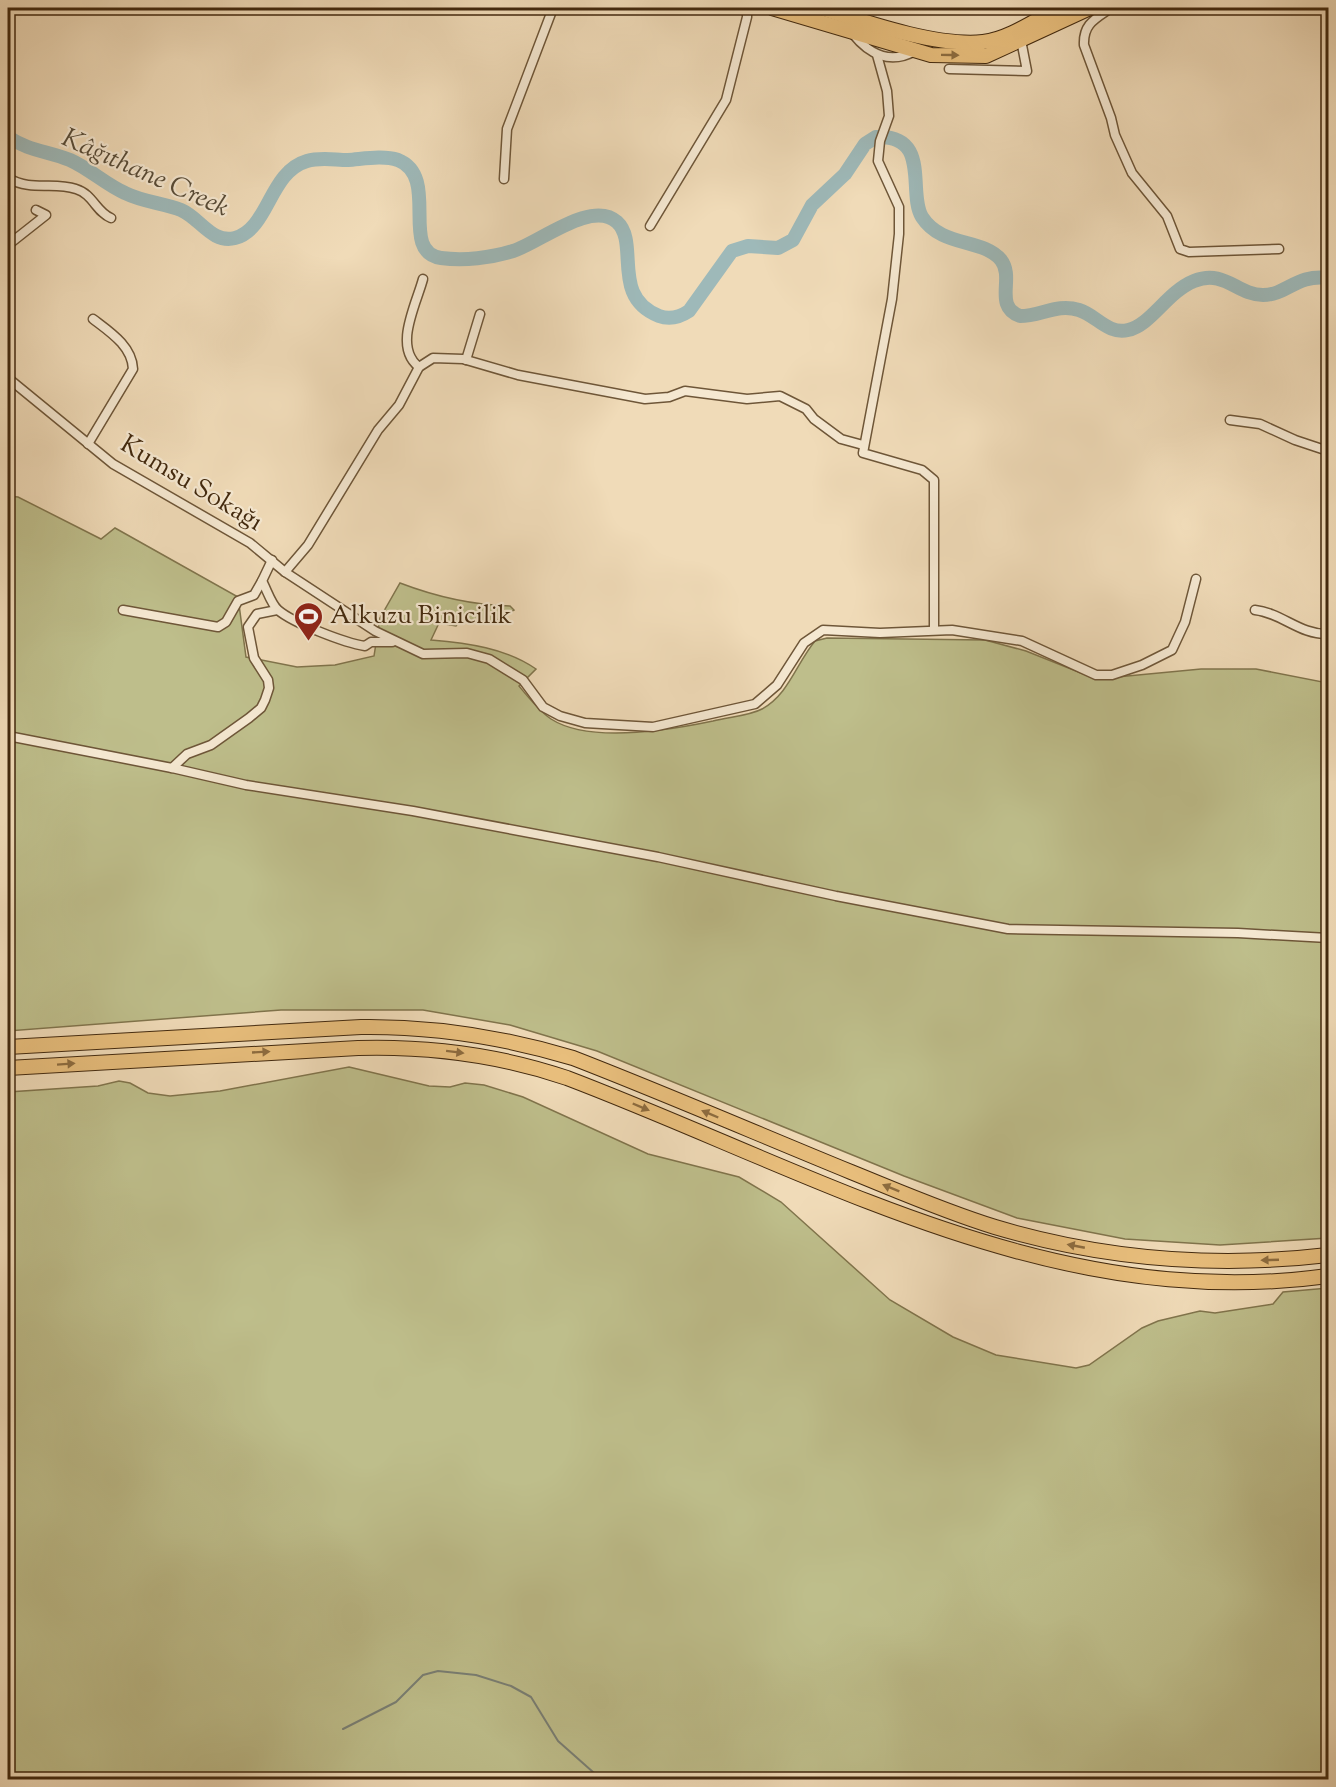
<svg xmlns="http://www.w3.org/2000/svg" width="1336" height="1787" font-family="'Sorts Mill Goudy',serif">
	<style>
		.green { fill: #bebe8b; stroke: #80744c; stroke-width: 1.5 }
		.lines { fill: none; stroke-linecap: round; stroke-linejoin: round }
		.stream { stroke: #797f75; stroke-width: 2 }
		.river { stroke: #9eb9b9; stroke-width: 14 }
		.minor-casing { stroke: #6e5638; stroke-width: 11 }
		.primary-casing { stroke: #42290e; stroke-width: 16 }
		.trunk-casing { stroke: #42290e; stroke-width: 16 }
		.minor { stroke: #f5e8d1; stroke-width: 8 }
		.primary { stroke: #e8be7c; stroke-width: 14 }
		.trunk { stroke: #e8be7c; stroke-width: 14 }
		.oneway { fill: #8d6c3f }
		.labels { text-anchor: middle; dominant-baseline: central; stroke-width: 4.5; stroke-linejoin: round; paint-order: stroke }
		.street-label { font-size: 26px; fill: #42290e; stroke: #f5e8d1 }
		.poi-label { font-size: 26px; fill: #42290e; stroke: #f5e8d1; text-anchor: start }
		.water-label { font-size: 27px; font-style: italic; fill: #594d39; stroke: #f5e8d1 }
	</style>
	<rect width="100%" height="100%" fill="#f0dbb8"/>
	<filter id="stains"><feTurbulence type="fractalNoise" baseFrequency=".00333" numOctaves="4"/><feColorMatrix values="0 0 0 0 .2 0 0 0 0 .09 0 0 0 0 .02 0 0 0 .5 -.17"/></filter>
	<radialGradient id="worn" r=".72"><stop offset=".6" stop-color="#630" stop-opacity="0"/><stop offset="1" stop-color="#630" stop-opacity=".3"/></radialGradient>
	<!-- green -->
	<g class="green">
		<path d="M8,496L18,497L101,539L115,528L238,597L246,657L297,667L335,665L374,656L380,618L400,583C434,596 473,605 510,606L514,610L495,621L459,622L456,626L439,623L431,640C467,643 506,648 536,669L519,686C528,697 539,711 551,719C590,744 670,730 713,721C728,717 749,716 762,709C789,694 796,664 815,641L827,638L985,640L1026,651L1096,679L1201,669H1256L1328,683V1238L1220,1245L1125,1239L1017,1218L904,1176L597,1051L510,1025L423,1010H281L8,1031Z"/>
		<polygon points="349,1067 429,1086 450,1087 465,1083 484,1085 523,1097 648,1154 739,1177 781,1202 890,1300 953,1337 996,1355 1076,1368 1089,1365 1142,1328 1158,1321 1200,1311 1215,1313 1273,1304 1283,1292 1328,1288 1328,1779 8,1779 8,1092 98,1086 119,1081 130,1083 148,1093 170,1096 220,1091"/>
	</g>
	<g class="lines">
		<!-- stream -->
		<polyline class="stream" points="343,1729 396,1702 423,1675 438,1671 476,1675 511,1686 531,1697 558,1741 602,1780"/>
		<!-- river -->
		<path class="river" d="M8,137C29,151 48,151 70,160C90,169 105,184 125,193C143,202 163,203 181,210C200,218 212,244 235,238C269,229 269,172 307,161C320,157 335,160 348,160C363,159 383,155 398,160C441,177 398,252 441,258C464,261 491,258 513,251C539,243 592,199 617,222C640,243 610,297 659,316C670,320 680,317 689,311L732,251L748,246L778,248L793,240L812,205L845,174L865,144L876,137C932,134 907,193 922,217C942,248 983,238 1001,260C1015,278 993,306 1020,316C1041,316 1057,303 1079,310C1096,315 1108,335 1128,330C1151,325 1167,292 1194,281C1225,269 1237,295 1263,295C1287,295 1296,274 1328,278"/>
		<defs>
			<g id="minor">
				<path d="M1111,8C1095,19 1083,24 1084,45L1111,118L1115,135L1132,173L1167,216L1180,249L1189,252L1279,249"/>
				<path d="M853,34C869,54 890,65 915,51"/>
				<polyline points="877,55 887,91 889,116 880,141 878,161 899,207 899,234 892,299 863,453 922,470 934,480 934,630"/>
				<polyline points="949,69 1027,71 1021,40"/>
				<path d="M8,178C32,192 53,181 76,189C93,194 96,212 111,218"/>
				<polyline points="504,179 507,129 553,8"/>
				<polyline points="650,226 726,100 747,17 747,8"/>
				<polyline points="8,245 46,215 36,210"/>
				<polyline points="466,360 480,314"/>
				<path d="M419,367C393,347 416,305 423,279"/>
				<polyline points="8,378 113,464 250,543 285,572 375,631 423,654 467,653 489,659 523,680 543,707 560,716 585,723 653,727 755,704 777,685 804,643 823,630 880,633 952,630 1022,641 1096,675 1112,675 1142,665 1172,650 1185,622 1196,579"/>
				<polyline points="1230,420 1260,424 1295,440 1328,451"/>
				<path d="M88,444L133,369C132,346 110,332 93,319"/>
				<path d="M272,560L262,581C267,590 271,604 278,610C293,623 345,643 365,646L371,642H392"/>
				<polyline points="285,572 308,545 378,430 399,405 419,367 433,358 463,359 518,375 645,399 669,397 685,391 747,399 780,396 806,409 814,419 841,439 863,445"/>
				<polyline points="123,610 218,627 226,622 238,601 254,595 262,581"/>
				<path d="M1255,610C1282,613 1300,635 1328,634"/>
				<polyline points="8,736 172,768 246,785 413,811 658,857 836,896 1008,929 1238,933 1328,938"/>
				<polyline points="172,768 187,754 211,745 249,718 261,708 265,700 269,688 268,680 254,658 248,627 257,614 277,610"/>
			</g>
			<g id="primary">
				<polyline points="772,8 931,55 986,56 1090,8"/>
				<path d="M821,8C865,22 937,47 983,42C1009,39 1037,19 1059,8"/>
			</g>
			<g id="trunk">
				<path d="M8,1047L361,1027C434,1026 503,1037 573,1058C666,1094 758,1134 851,1172C898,1191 946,1212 995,1227C1103,1259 1217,1268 1328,1255"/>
				<path d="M8,1068L358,1048C430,1046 499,1055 567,1078C817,1173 1051,1314 1328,1276"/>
			</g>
		</defs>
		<!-- minor casing -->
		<use href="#minor" class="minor-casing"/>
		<!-- primary casing -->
		<use href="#primary" class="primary-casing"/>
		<!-- trunk casing -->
		<use href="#trunk" class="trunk-casing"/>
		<!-- minor -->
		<use href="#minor" class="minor"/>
		<!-- primary -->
		<use href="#primary" class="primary"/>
		<!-- trunk -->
		<use href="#trunk" class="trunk"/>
	</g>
	<!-- one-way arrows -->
	<defs><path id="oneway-solid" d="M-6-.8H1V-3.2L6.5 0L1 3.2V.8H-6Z" transform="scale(1.5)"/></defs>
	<g class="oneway">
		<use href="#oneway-solid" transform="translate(950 55) rotate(1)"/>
		<use href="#oneway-solid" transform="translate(261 1052) rotate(-3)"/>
		<use href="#oneway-solid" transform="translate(455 1052) rotate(7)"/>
		<use href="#oneway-solid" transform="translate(66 1064) rotate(-4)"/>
		<use href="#oneway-solid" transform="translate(641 1107) rotate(23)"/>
		<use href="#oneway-solid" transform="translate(710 1114) rotate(-157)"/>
		<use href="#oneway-solid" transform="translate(891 1188) rotate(-158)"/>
		<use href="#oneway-solid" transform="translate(1076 1246) rotate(-169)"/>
		<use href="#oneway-solid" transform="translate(1270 1260) rotate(178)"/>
	</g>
	<!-- icons -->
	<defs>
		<symbol id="stadium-pin" viewBox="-11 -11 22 30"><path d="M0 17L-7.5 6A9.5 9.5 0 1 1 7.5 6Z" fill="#8f2418" stroke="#f5e8d1"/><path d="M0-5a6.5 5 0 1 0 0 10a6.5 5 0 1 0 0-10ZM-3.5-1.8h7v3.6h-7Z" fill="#fff"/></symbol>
	</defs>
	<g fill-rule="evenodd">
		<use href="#stadium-pin" x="292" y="600" width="33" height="45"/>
	</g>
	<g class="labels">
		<!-- street labels -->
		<g class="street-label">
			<text transform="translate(191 484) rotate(31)">Kumsu Sokağı</text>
		</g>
		<!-- poi labels -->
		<g class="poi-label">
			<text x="330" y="616">Alkuzu Binicilik</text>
		</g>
		<!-- water labels -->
		<g class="water-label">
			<text transform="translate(145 174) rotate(24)">Kâğıthane Creek</text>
		</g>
	</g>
	<!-- margin -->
	<rect width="1336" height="1787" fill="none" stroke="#f0dbb8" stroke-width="30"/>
	<rect x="9" y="9" width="1318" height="1769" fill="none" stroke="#42290e" stroke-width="3"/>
	<rect x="15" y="15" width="1306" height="1757" fill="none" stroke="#42290e" stroke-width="1.5"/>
	<rect width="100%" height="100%" filter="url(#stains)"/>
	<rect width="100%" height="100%" fill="url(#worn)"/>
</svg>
